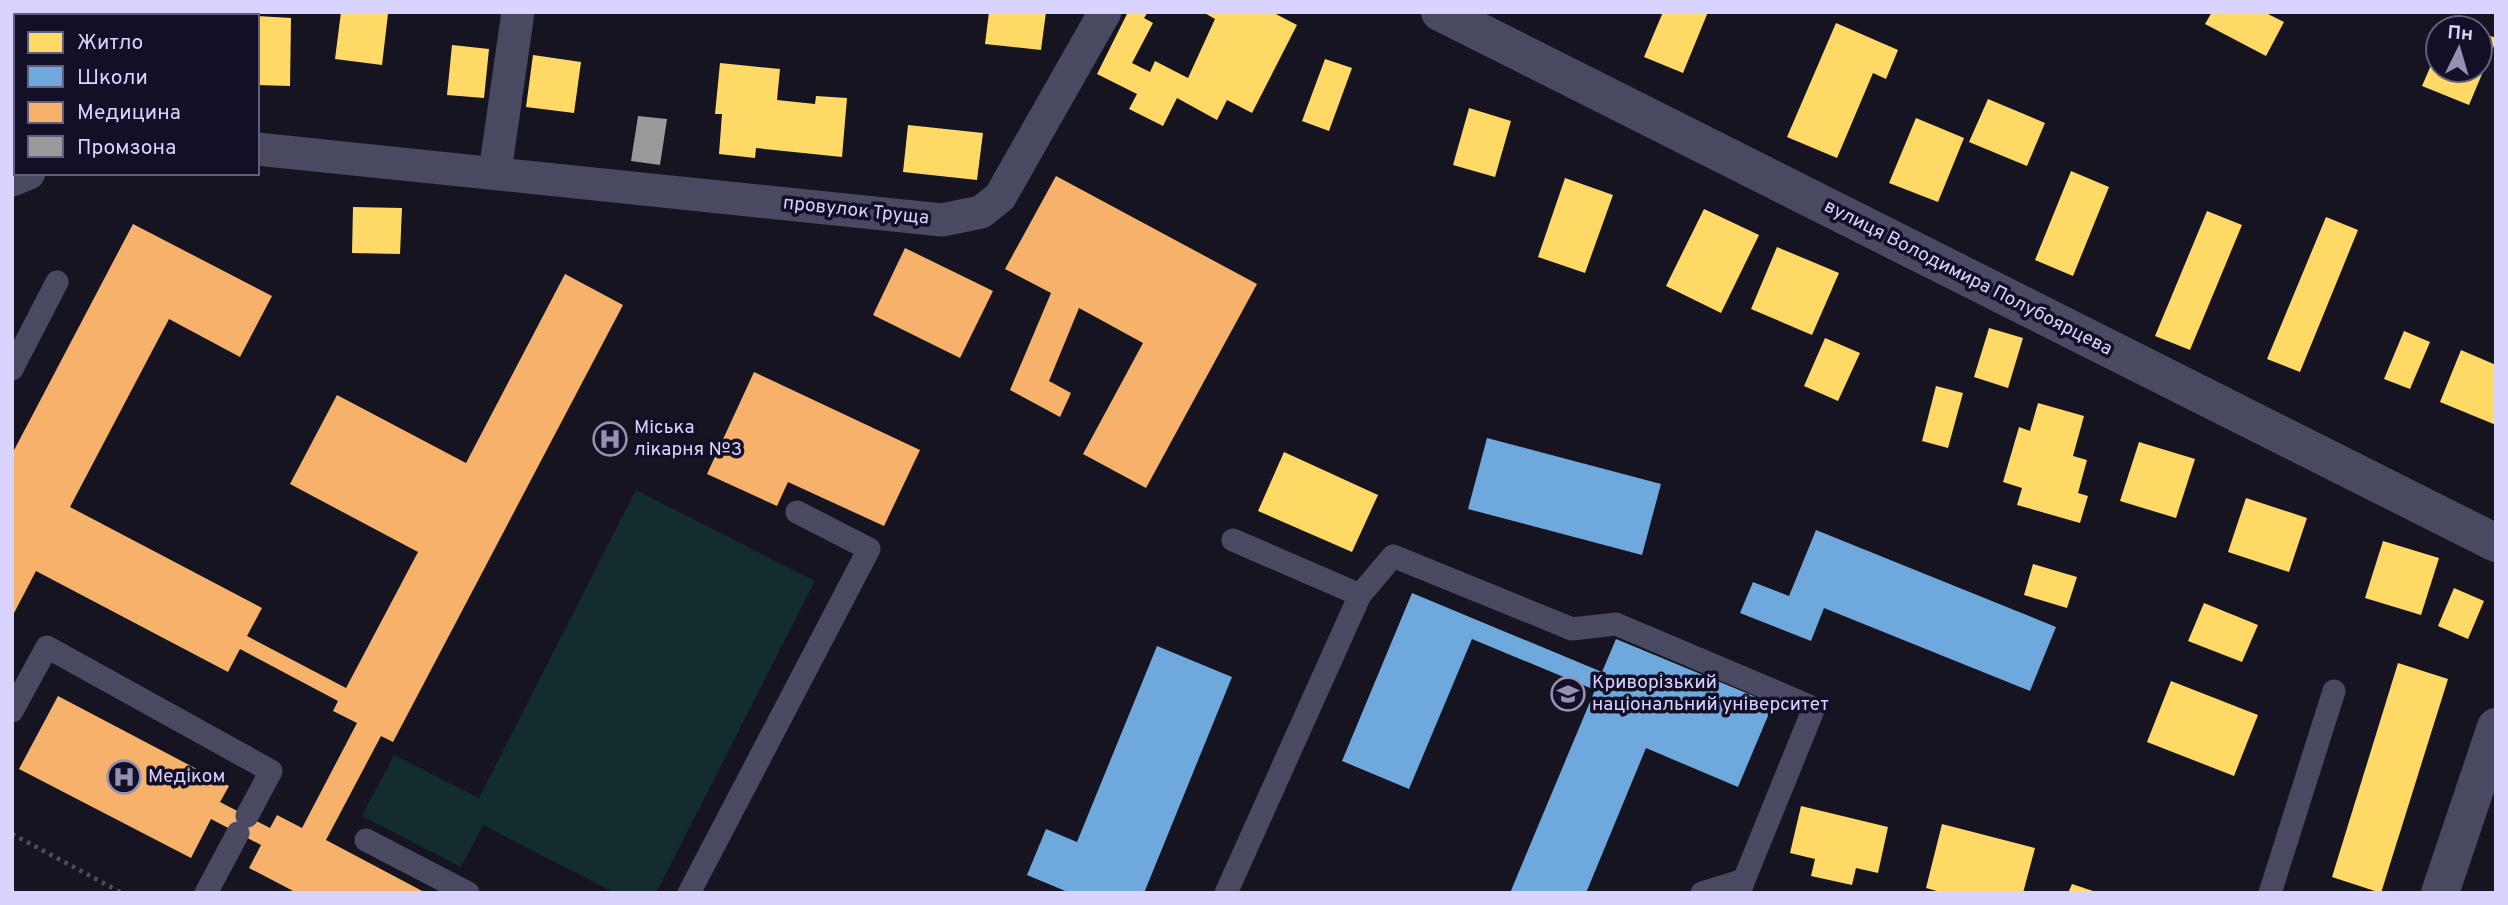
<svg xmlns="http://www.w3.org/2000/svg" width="2508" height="905" font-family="Overpass,sans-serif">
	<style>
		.green { fill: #132c2d }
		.homes { fill: #ffd966 }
		.schools { fill: #6fa8dc }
		.health { fill: #f6b26b }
		.industry { fill: #999 }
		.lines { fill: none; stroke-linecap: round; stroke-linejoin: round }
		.path { stroke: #44505f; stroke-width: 4.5; stroke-dasharray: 3.5 5; stroke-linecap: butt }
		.service { stroke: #4a4962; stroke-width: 23 }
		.pedestrian { stroke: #4a4962; stroke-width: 33 }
		.minor { stroke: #4a4962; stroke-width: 38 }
		.labels { text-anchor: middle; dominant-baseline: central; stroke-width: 7; stroke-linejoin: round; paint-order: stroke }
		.street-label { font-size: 19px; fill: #d9d4ff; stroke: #130f26 }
		.poi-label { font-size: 19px; fill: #d9d4ff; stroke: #130f26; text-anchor: start }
	</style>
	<rect width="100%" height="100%" fill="#161421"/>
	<!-- green -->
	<polygon class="green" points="636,490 815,581 656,893 615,893 483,825 461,867 362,816 394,755 479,798"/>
	<!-- homes -->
	<g class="homes">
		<polygon points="341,12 388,14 382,65 335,59"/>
		<polygon points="989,12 1046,12 1041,50 985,44"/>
		<polygon points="1128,12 1148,12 1144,18 1153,23 1132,63 1150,72 1155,61 1188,78 1215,19 1203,12 1272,12 1297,25 1252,113 1227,100 1217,120 1177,98 1163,126 1129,109 1137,94 1097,74"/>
		<polygon points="1663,12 1708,12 1683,73 1644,57"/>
		<polygon points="2212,12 2264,12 2284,22 2266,56 2205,24"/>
		<polygon points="257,16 291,18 290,86 257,85"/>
		<polygon points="1836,23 1898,50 1886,79 1873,73 1837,158 1787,137"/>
		<polygon points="2480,32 2496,38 2496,41 2469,105 2422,86 2438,49 2438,70 2480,70"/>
		<polygon points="452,45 489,49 484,98 447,95"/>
		<polygon points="533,55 581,62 574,113 526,107"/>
		<polygon points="1325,59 1352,68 1329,131 1302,121"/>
		<polygon points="720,63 780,69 777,100 815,104 816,96 847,98 842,157 756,148 755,158 719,154 722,114 715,114"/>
		<polygon points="1988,99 2045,123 2027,166 1969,142"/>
		<polygon points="1469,108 1511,121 1495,177 1453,165"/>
		<polygon points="1916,118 1964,138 1938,202 1889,183"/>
		<polygon points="908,125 983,133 977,180 903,172"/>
		<polygon points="2071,171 2109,187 2073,276 2035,260"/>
		<polygon points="1565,178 1613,195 1585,273 1538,257"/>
		<polygon points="353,207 402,208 400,254 352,253"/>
		<polygon points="1704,209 1759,235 1721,313 1666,286"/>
		<polygon points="2207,211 2242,225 2190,350 2155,336"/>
		<polygon points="2326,217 2358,230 2300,372 2267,359"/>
		<polygon points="1777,247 1839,273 1812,335 1751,309"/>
		<polygon points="1989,328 2023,338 2008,388 1974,377"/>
		<polygon points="2404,331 2430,342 2410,389 2384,379"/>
		<polygon points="1825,338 1860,353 1838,401 1804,386"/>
		<polygon points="2461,350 2496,365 2496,425 2440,402"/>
		<polygon points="1936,386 1963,393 1948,448 1922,441"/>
		<polygon points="2038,403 2084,416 2073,456 2087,460 2078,493 2088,496 2080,523 2017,505 2022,488 2003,482 2019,427 2030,431"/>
		<polygon points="2139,442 2195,459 2176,518 2120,501"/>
		<polygon points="1284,452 1378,495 1352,552 1258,511"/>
		<polygon points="2246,498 2307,518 2289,572 2228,552"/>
		<polygon points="2383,541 2439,558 2421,615 2365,598"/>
		<polygon points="2033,564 2077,577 2067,608 2024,595"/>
		<polygon points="2454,588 2484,601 2468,639 2438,626"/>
		<polygon points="2204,603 2258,625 2242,662 2188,641"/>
		<polygon points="2398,663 2448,679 2381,893 2332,877"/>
		<polygon points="2171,681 2258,715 2234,776 2147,742"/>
		<polygon points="1801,806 1888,827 1878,873 1856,868 1852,885 1811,876 1815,859 1790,853"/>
		<polygon points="1942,824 2035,848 2023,893 1944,893 1926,888"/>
		<polygon points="2072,884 2096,892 2096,893 2068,893"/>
	</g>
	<!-- schools -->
	<g class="schools">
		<polygon points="1487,438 1661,484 1642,555 1468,509"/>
		<polygon points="1816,530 2056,627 2030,691 1824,608 1811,641 1740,613 1753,582 1789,596"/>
		<polygon points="1412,593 1602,672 1616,639 1773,704 1738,787 1646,748 1586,893 1510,893 1595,690 1472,639 1409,789 1342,761"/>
		<polygon points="1157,646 1232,677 1144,893 1070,893 1027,875 1046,829 1077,842"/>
	</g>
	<!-- health -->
	<g class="health">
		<polygon points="1056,176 1257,284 1146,488 1083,454 1143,343 1079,308 1049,381 1071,393 1060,417 1010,390 1051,293 1005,269"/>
		<polygon points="133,224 272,296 240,357 169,319 70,507 262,608 247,636 346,688 418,552 290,484 337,395 466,463 565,274 623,305 393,742 381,736 326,840 426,893 297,893 249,868 261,845 211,819 191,858 19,769 58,696 229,786 220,802 270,828 277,815 302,828 357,723 333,711 338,701 240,649 228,672 36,571 12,617 12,454"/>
		<polygon points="905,248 993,291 960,358 873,315"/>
		<polygon points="754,372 920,450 884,526 788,482 777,506 707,474"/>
	</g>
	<!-- industry -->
	<polygon class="industry" points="638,116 667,119 660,165 631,161"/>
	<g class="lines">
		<!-- path -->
		<polyline class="path" points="12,834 122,893"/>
		<!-- service -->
		<g class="service">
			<polyline points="12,369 57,282"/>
			<polyline points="1233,540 1360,595"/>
			<polyline points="12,711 47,647 271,771 247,816"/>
			<polyline points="366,840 468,893"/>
			<polyline points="206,893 238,833"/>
			<polyline points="689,893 869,549 797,512"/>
			<polyline points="1226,893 1360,595 1393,556 1572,629 1616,624 1814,708 1744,880"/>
			<polyline points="1702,893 1744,880 1739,893"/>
			<polyline points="2270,893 2334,691"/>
		</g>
		<!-- pedestrian -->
		<g class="pedestrian">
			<polyline points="257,149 942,220 981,212 1000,197 1105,12"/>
			<polyline points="495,172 518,12"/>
			<polyline points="12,180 29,173"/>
		</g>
		<!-- minor -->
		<g class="minor">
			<polyline points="1440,12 2496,543"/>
			<polyline points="2440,893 2496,727"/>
		</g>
	</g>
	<!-- icons -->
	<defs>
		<symbol id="hospital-ring" viewBox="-11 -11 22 22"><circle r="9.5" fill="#130f26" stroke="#9591b1" stroke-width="1.5"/><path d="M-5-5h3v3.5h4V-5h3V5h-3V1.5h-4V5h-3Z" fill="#9591b1"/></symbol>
		<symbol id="university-ring" viewBox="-11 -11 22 22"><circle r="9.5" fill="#130f26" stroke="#9591b1" stroke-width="1.5"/><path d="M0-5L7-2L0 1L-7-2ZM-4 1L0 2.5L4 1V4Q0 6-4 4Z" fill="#9591b1"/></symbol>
	</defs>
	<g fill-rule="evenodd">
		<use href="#hospital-ring" x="591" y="420" width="38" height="38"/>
		<use href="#university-ring" x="1549" y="675" width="38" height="38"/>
		<use href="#hospital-ring" x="105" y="758" width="38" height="38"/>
	</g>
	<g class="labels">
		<!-- street labels -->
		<g class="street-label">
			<text transform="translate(856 211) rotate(6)">провулок Труща</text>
			<text transform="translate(1968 278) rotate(27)">вулиця Володимира Полубоярцева</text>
		</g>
		<!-- poi labels -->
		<g class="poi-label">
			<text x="634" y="428">Міська<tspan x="634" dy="22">лікарня №3</tspan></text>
			<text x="1592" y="683">Криворізький<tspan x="1592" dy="22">національний університет</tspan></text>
			<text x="148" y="777">Медіком</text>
		</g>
	</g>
	<!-- border -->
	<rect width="2508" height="905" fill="none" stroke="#d9d4ff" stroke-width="28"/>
	<!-- legend -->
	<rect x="14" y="14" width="245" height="161" fill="#130f26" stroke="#625e7d" stroke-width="2"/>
	<rect x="28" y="32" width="35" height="21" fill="#ffd966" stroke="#625e7d" stroke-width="2"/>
	<text x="77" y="49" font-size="21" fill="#d9d4ff">Житло</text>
	<rect x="28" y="66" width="35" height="21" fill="#6fa8dc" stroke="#625e7d" stroke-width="2"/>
	<text x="77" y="84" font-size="21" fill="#d9d4ff">Школи</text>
	<rect x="28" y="102" width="35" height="21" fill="#f6b26b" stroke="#625e7d" stroke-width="2"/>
	<text x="77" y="119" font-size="21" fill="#d9d4ff">Медицина</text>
	<rect x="28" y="136" width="35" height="21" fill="#999999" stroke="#625e7d" stroke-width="2"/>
	<text x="77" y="154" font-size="21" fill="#d9d4ff">Промзона</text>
	<!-- north arrow -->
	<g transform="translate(2459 49) rotate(5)"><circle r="33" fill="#130f26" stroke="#625e7d" stroke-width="2"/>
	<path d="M0-5L12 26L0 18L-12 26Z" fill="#9591b1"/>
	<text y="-10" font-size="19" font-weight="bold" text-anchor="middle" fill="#d9d4ff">Пн</text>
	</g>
</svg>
